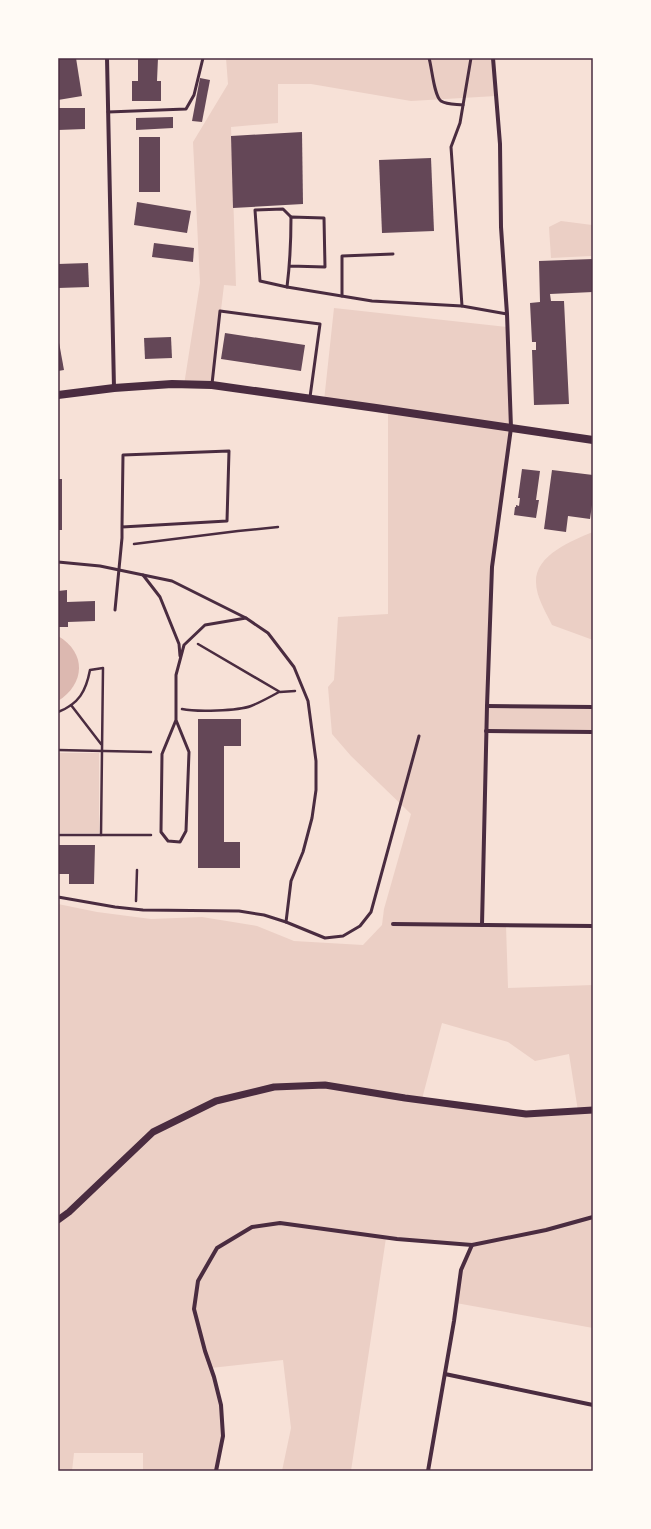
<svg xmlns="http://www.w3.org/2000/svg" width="651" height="1529" font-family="Roboto,sans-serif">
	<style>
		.green { fill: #ebcfc5; fill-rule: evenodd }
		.water { fill: #dcb8b0 }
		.building { fill: #644757 }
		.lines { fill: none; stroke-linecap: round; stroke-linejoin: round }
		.path { stroke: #4a2c40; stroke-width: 2.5 }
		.service { stroke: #4a2c40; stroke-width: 3 }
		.minor { stroke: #4a2c40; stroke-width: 4 }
		.tertiary { stroke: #4a2c40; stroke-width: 7 }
		.secondary { stroke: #4a2c40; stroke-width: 8 }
		.neatline { fill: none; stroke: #4a2c40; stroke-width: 1.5 }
	</style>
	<rect width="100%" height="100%" fill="#f7e1d7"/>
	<!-- green -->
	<g class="green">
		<polygon points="226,58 493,58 496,96 411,101 311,84 278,84 278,123 231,127 236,286 224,285 212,385 184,385 200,283 193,142 228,84"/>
		<polygon points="561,221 592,225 591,256 551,258 549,227"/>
		<path d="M334,308L507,327L511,428L492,567L487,706L593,707V732L486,731L482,925H506L508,988L593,985V1328L456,1303L461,1270L472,1245L386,1238L351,1471H282L291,1428L283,1360L211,1368L221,1405L223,1436L216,1471H143V1453H74L72,1471H58V904L97,912L151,919L202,917L257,926L294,941L363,945L382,925L384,909L411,814L351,756L332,734L328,687L334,680L338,617L388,614V410L324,401ZM442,1023L508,1042L535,1061L569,1054L578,1111L526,1114L422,1099Z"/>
		<path d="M593,532V640L552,625C546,612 536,597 536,582C535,555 573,540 593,532Z"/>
		<rect x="58" y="753" width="41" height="80"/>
	</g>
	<!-- water -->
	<path class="water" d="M58,636C87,653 85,684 58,701Z"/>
	<!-- building -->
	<g class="building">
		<polygon points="58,58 76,58 82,96 58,100"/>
		<polygon points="138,58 158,58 157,81 161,81 161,101 132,101 132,81 138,81"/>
		<polygon points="200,78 210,80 202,122 192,121"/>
		<polygon points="58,108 85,108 85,129 58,130"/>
		<polygon points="173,117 173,128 136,130 136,118"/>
		<polygon points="302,132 303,204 233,208 231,136"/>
		<rect x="139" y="137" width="21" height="55"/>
		<polygon points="431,158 434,231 382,233 379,160"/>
		<polygon points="137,202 191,211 187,233 134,225"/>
		<polygon points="154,243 194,248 193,262 152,257"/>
		<polygon points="593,259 593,292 550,294 551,301 564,301 569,404 534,405 532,350 536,350 536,342 532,342 530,303 540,302 539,261"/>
		<polygon points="88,263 89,287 58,288 58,264"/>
		<polygon points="225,333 305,345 301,371 221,359"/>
		<polygon points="58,337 64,370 58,371"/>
		<polygon points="171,337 172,358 145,359 144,338"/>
		<polygon points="522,469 540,471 536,500 539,500 536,518 514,515 515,507 516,507 516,505 519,506 520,498 518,498"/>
		<polygon points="552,470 593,475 593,498 590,519 568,516 566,532 544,529"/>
		<rect x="58" y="479" width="4" height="51"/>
		<polygon points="67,590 67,602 95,601 95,621 68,622 68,627 58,627 58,591"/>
		<polygon points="198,719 241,719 241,746 224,746 224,842 240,842 240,868 198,868"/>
		<polygon points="58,845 95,845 94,884 69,884 69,874 58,874"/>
	</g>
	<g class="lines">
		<!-- path -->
		<g class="path">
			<polyline points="134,544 238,531 278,527"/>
			<polyline points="198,644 280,692 295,691"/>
			<polyline points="71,705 101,744"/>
			<path d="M182,709C196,712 238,711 251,706C261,702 270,697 279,692"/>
			<path d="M58,712C79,704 86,691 90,670L103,668L101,835H58"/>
			<polyline points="58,750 151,752"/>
			<polyline points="101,835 151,835"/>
			<polyline points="136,901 137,870"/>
		</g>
		<!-- service -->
		<g class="service">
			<path d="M429,58C432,68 434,96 441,101C447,105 457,104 463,105"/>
			<polyline points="471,58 460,123 451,147 462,306 507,314"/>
			<polyline points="108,112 186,109 194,95 203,58"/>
			<path d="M290,266L325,267L324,218L291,217C291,240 290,263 287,287L372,301L462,306"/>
			<polyline points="287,287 260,281 255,210 283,209 291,217"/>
			<polyline points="342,296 342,256 393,254"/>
			<polyline points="212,384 220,311 320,324 310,397"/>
			<polyline points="58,562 100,566 172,581 246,618"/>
			<polyline points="143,575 160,597 179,644 180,656"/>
			<polyline points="115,610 122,538 122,527 123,455 229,451 227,521 122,527"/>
			<polyline points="176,720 189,752 186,831 180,842 168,841 161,832 162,754 176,720 176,675 184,645 205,625 246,618 268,633 294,667 308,701 316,761 316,790 312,818 303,852 291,881 286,922 325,938 343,936 360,926 371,912 419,736"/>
			<polyline points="58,897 115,907 143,910 239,911 264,915 286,922"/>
		</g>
		<!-- minor -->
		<g class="minor">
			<polyline points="107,58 114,388"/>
			<polyline points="487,706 593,707"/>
			<polyline points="486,731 593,732"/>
			<polyline points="393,924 593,926"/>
			<polyline points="482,925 487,706 492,567 511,428 507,314 501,227 500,144 493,58"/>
			<polyline points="445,1374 593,1405"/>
			<polyline points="216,1471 223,1436 221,1405 214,1377 205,1351 194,1309 198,1281 217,1248 252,1227 280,1223 397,1239 472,1245 546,1230 593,1217"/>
			<polyline points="428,1471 454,1321 461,1270 472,1245"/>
		</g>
		<!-- tertiary -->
		<polyline class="tertiary" points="58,1220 69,1212 153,1132 216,1101 274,1087 325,1085 405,1098 526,1114 593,1110"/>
		<!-- secondary -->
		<polyline class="secondary" points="58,395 114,388 172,384 212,385 376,408 593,440"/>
	</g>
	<!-- border -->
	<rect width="651" height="1529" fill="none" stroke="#fffaf5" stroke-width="118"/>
	<rect x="59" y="59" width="533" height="1411" class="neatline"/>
</svg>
